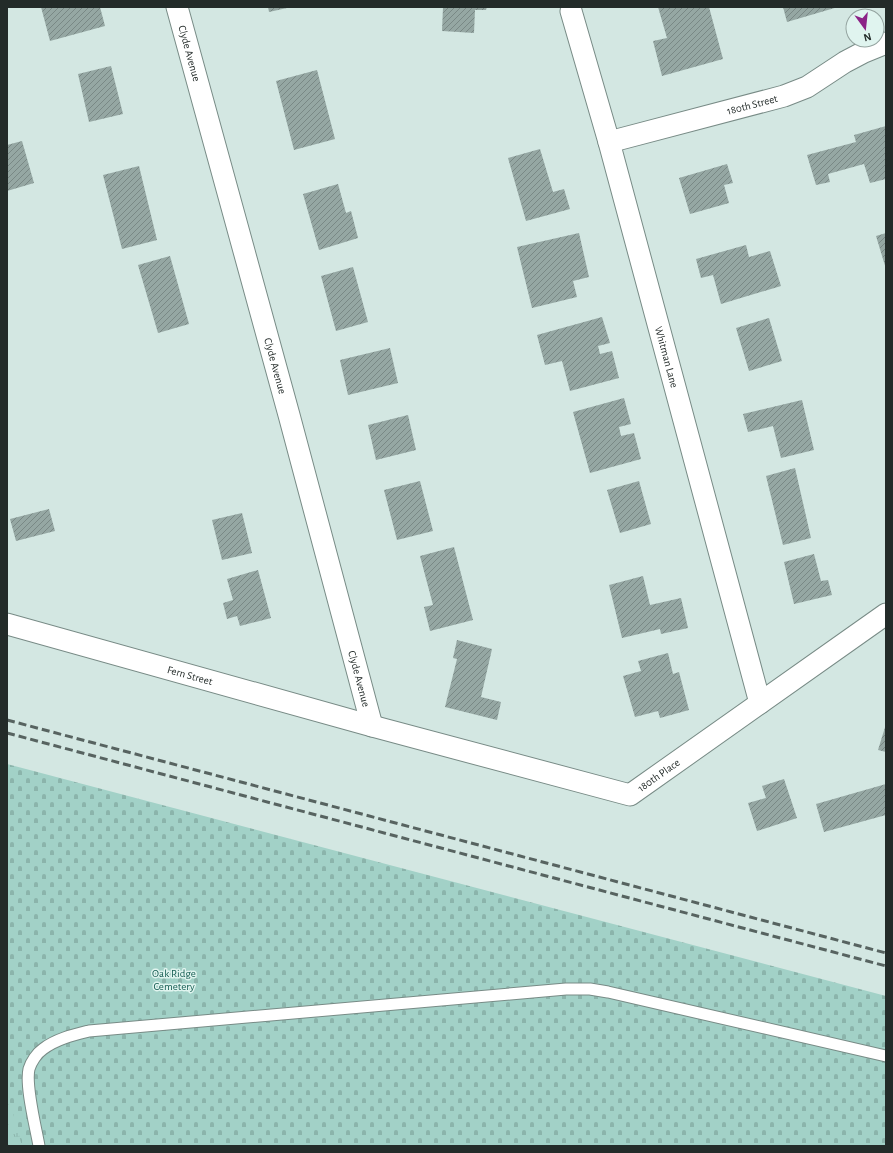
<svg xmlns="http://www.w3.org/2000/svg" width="893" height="1153" font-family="'Alegreya Sans',sans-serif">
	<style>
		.grass { fill: url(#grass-tufts) }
		.cemetery { fill: url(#cemetery-stones) }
		.building { fill: url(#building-hatch) }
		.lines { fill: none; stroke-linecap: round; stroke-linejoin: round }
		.lane-casing { stroke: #788b86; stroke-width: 13 }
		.street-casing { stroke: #788b86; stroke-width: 23 }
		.lane { stroke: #fff; stroke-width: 11 }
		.street { stroke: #fff; stroke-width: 21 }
		.rail { stroke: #576360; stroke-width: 3; stroke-dasharray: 8 4; stroke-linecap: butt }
		.labels { text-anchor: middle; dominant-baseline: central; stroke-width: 3; stroke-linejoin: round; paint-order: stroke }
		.street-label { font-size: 11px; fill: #232b29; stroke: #e0f4ef }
		.park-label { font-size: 11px; fill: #145c51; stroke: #e0f4ef }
	</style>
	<defs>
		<pattern id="grass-tufts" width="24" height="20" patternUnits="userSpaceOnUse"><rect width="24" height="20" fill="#a2d1c7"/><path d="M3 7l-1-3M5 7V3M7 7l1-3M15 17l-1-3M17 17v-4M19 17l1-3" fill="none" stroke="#8bb4ab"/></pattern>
		<pattern id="cemetery-stones" width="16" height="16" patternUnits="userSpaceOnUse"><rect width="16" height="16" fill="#a2d1c7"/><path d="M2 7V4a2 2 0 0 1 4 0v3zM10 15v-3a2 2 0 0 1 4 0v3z" fill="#8bb4ab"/></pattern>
		<pattern id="building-hatch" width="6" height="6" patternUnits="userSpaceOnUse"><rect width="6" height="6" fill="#95a7a3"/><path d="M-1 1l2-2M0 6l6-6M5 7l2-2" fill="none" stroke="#798885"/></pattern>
	</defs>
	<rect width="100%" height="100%" fill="#d3e7e2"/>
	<!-- grass -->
	<polygon class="grass" points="7,1073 27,1146 7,1146"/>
	<!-- cemetery -->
	<polygon class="cemetery" points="7,764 886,996 886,1146 22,1146 7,1091"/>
	<!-- building -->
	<g class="building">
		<polygon points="41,7 100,7 105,26 50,41"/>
		<polygon points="268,7 287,7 287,8 269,12"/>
		<polygon points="443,7 487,7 486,10 475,10 474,33 442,31"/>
		<polygon points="658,7 709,7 723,59 662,76 653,41 667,38"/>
		<polygon points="783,7 838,7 787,22"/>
		<polygon points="111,66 123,114 89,122 78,74"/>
		<polygon points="317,70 335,139 294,150 276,81"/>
		<polygon points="886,126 886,179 870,183 864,164 828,174 830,182 816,185 807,155 856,142 854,135"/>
		<polygon points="22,141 34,183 7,191 7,145"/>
		<polygon points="540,149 553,192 564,189 570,209 526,221 508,158"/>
		<polygon points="727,164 733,183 724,185 729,203 690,214 679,178"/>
		<polygon points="139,166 157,240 122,249 103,175"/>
		<polygon points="338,184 346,213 351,211 358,238 319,250 303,194"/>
		<polygon points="579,233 589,277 573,281 577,297 532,308 517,247"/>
		<polygon points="886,233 886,269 876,236"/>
		<polygon points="746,245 749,257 770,251 781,286 721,304 713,275 701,278 696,259"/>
		<polygon points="170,256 189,324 158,333 138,265"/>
		<polygon points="353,267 368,322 336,331 321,276"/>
		<polygon points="602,317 610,343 598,346 600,354 612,351 619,378 570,391 562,361 545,365 537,335"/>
		<polygon points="769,318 782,361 749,371 736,328"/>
		<polygon points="390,348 398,383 348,395 340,360"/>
		<polygon points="624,398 631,424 619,427 621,436 634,433 641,459 590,473 573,412"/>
		<polygon points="802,400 814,450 781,458 773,426 748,432 743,414"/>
		<polygon points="408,415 416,450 376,460 368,425"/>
		<polygon points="795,468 811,538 783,545 766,476"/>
		<polygon points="420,481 433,531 397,540 384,490"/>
		<polygon points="639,481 651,524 620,533 607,490"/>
		<polygon points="49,509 55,531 16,541 10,519"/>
		<polygon points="242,513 252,553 222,560 212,520"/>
		<polygon points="454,547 473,620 430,631 424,607 433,605 420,556"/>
		<polygon points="814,554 821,581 828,580 832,595 794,604 784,562"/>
		<polygon points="258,570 271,618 240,626 237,616 227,619 223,603 233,600 227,579"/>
		<polygon points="643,576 650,605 681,598 688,628 661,634 660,629 622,638 609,585"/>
		<polygon points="457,640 492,649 481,697 501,702 497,720 445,707 457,659 453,658"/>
		<polygon points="668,653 673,674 679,672 689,710 660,718 658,711 635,717 623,676 641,671 638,661"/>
		<polygon points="886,724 886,752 878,750"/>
		<polygon points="784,779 797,818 757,831 748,803 766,798 762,786"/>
		<polygon points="886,784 886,815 824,832 816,804"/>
	</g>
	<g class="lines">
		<defs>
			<path id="lane" d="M39,1146C36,1128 25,1086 29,1069C31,1062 37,1053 43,1049C56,1039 73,1035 89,1031L566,989H590L608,992L886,1056"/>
			<g id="street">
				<path id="s1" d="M177,7L289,415L372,726"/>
				<path id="s2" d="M571,11L609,142L760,703"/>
				<path id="s3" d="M609,142L784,96L807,87L845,62L864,52L886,43"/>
				<path id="s4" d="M7,624L372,726L630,795L886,614"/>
			</g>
		</defs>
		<!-- lane casing -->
		<use href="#lane" class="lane-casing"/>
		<!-- street casing -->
		<use href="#street" class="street-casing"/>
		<!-- lane -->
		<use href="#lane" class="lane"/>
		<!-- street -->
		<use href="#street" class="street"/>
		<!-- rail -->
		<g class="rail">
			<polyline points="7,720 886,953"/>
			<polyline points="7,733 886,966"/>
		</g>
	</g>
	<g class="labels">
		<!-- street labels -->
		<g class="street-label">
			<text stroke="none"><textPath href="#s1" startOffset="48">Clyde Avenue</textPath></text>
			<text stroke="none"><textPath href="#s3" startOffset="148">180th Street</textPath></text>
			<text stroke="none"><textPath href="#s2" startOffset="359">Whitman Lane</textPath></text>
			<text stroke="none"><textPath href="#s1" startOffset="372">Clyde Avenue</textPath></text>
			<text stroke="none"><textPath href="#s4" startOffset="190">Fern Street</textPath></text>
			<text stroke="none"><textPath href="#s1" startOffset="696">Clyde Avenue</textPath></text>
			<text stroke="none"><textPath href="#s4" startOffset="681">180th Place</textPath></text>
		</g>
		<!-- park labels -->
		<g class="park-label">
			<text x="174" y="973">Oak Ridge<tspan x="174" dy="13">Cemetery</tspan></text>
		</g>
	</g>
	<!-- border -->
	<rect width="893" height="1153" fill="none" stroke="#232b29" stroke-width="16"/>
	<!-- north arrow -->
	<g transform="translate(865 28) rotate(165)"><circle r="19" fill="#e0f4ef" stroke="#94a4a0"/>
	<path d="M0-3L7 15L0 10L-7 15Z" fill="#8c2287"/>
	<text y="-6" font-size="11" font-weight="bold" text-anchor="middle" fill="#232b29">N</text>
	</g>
</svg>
